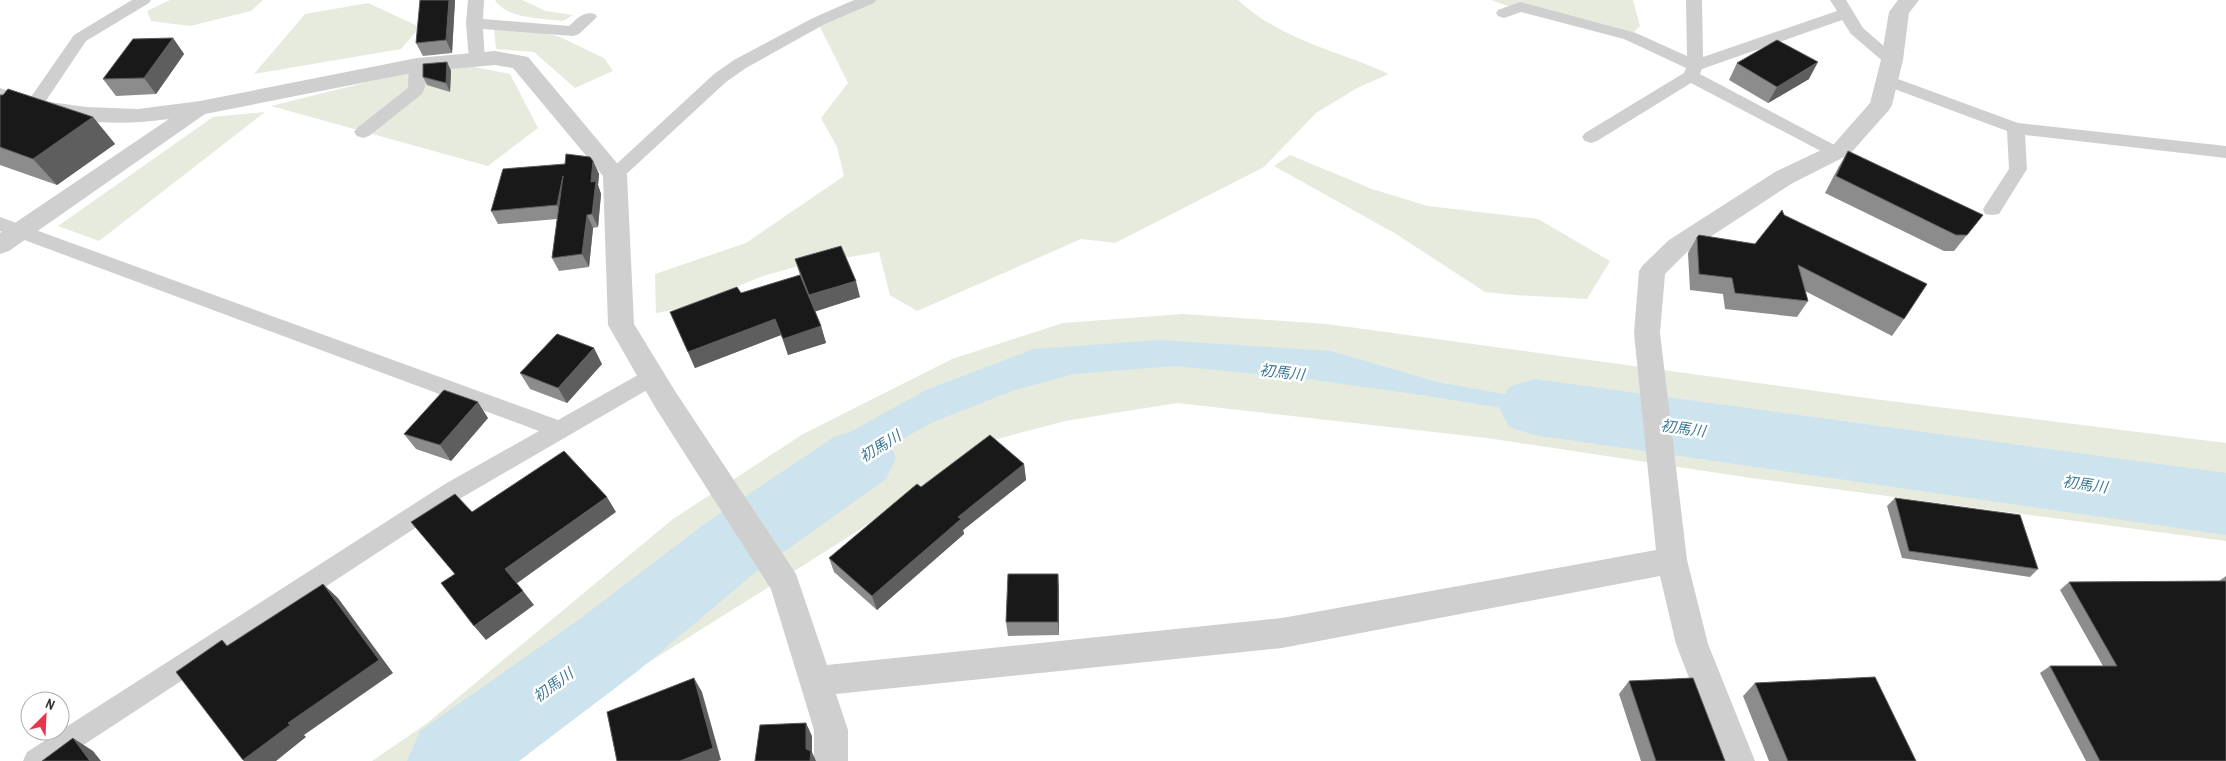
<svg xmlns="http://www.w3.org/2000/svg" width="2226" height="761" font-family="'Archivo Narrow','Noto Sans JP',sans-serif">
	<style>
		.green { fill: #e6ebdd }
		.water { fill: #cde3ee }
		.lines { fill: none; stroke-linecap: round; stroke-linejoin: round }
		.river { fill: #cde3ee; fill-rule: evenodd }
		.service { fill: #cfcfcf; fill-rule: evenodd }
		.minor { fill: #cfcfcf; fill-rule: evenodd }
		.wall { fill: #8c8c8c }
		.shaded-wall { fill: #5e5e5e }
		.building { fill: #191919; stroke: #5e5e5e }
		.labels { text-anchor: middle; dominant-baseline: central; stroke-width: 5; stroke-linejoin: round; paint-order: stroke }
		.water-label { font-size: 15px; font-style: italic; fill: #3d7996; stroke: #fff }
	</style>
	<rect width="100%" height="100%" fill="#fff"/>
	<!-- green -->
	<g class="green">
		<polygon points="170,0 263,0 251,11 190,26 151,21 147,11"/>
		<path d="M495,0H522L546,11L573,15L563,21C542,18 506,19 495,0Z"/>
		<path d="M855,0H1238C1281,40 1337,50 1389,74L1359,87L1316,113L1264,167L1115,243L1081,239L917,311L890,295L879,252L802,265L763,276L682,308L656,313L655,274L746,243L844,176L837,147L821,118L848,83L820,27Z"/>
		<polygon points="1491,0 1633,0 1640,26 1630,36 1530,14"/>
		<polygon points="368,3 420,27 401,49 254,74 305,14"/>
		<polygon points="528,28 560,37 604,58 613,71 575,88 534,52 496,49 494,29"/>
		<polygon points="449,62 510,74 538,128 488,166 271,106"/>
		<polygon points="265,112 99,241 58,226 213,117"/>
		<polygon points="1290,155 1372,189 1428,206 1538,219 1610,261 1587,299 1514,295 1485,292 1396,234 1274,166"/>
		<polygon points="1183,314 1327,324 1874,399 2226,443 2226,541 1751,478 1487,438 1177,403 1065,421 997,439 842,541 520,743 498,761 372,761 426,724 673,519 803,434 952,359 1063,323"/>
	</g>
	<!-- water -->
	<polygon class="water" points="1160,340 1331,351 1437,382 1622,415 1627,420 1546,415 1428,396 1307,379 1175,366 1074,374 1012,391 931,423 860,463 784,519 768,487 830,443 926,390 1034,349"/>
	<g class="lines">
		<!-- river -->
		<g class="river">
			<polygon points="1534,379 2226,473 2226,535 1534,435 1509,427 1499,407 1509,387"/>
			<polygon points="860,428 886,437 896,458 886,479 757,571 639,670 519,761 407,761 420,731 581,618 703,525 834,437"/>
		</g>
		<!-- service -->
		<g class="service">
			<polygon points="132,0 151,0 149,3 86,41 39,111 33,113 27,111 24,107 74,35"/>
			<path d="M468,0H484L483,19L569,26C577,19 583,11 595,14L597,17L579,34L573,36L483,29L485,60L483,64H471L469,60L466,23Z"/>
			<polygon points="854,0 876,0 874,3 825,24 746,68 726,82 621,179 615,181 609,179 606,175 609,171 714,74 734,60 813,18"/>
			<polygon points="1686,0 1702,0 1703,57 1837,11 1830,0 1846,0 1863,28 1900,60 1898,64 1886,64 1851,34 1842,20 1702,69 1700,74 1842,149 1845,153 1842,157 1836,159 1691,83 1597,141 1591,143 1585,141 1582,137 1585,133 1684,73 1686,68 1624,39 1521,12 1504,18 1498,16 1496,13 1498,10 1520,2 1636,33 1687,56"/>
			<path d="M417,60L423,61C428,68 427,87 422,94L369,136L363,138L357,136L354,132L357,128L408,88L409,65L411,61Z"/>
			<polygon points="1887,75 2018,123 2226,146 2226,158 2025,135 2027,169 1999,214 1992,215 1985,214 1983,209 2009,169 2007,131 1881,84 1878,80 1881,76"/>
			<polygon points="0,217 558,420 645,371 652,369 659,371 663,377 659,383 461,498 59,761 23,761 27,752 445,484 539,431 0,231"/>
		</g>
		<!-- minor -->
		<path class="minor" d="M1898,0H1919L1909,13L1903,60L1892,105L1889,110L1850,154L1791,184L1687,252L1665,274L1660,333L1687,560L1708,644L1755,761H1721L1676,644L1660,576L1282,648L836,694L848,730V761H814V730L771,589L655,407L608,325L603,176L513,68L495,65L417,72L205,114L9,251L0,254V233L169,119C113,127 53,122 0,103V88L36,100L86,107L138,109L200,101L417,58L495,51L528,57L627,175L634,324L675,391L796,574L827,665L1282,618L1656,550L1634,333L1639,271L1643,265L1669,240L1775,172L1834,144L1870,103L1881,60L1889,12Z"/>
	</g>
	<!-- wall -->
	<g class="wall">
		<polygon points="420,0 455,0 452,53 423,56 416,43"/>
		<polygon points="173,38 184,54 156,94 116,96 103,79"/>
		<polygon points="447,62 451,71 450,92 427,85 423,77"/>
		<polygon points="1737,63 1809,79 1768,103 1729,80"/>
		<polygon points="0,95 93,117 115,144 57,185 0,165"/>
		<polygon points="1848,151 1983,215 1954,251 1944,251 1825,193 1838,168"/>
		<polygon points="593,161 599,174 598,185 601,194 598,227 593,228 589,267 559,271 552,258 557,219 498,224 491,211 565,164"/>
		<polygon points="1784,215 1904,319 1892,336 1805,291 1808,301 1797,317 1725,309 1723,294 1690,290 1688,253 1697,237 1755,244"/>
		<polygon points="795,259 860,297 815,311 821,326 826,343 788,355 781,335 695,368 670,312 741,293 800,275"/>
		<polygon points="602,364 567,403 530,389 520,373"/>
		<polygon points="488,418 451,461 416,449 404,434"/>
		<polygon points="1024,464 1026,480 963,530 964,534 877,610 834,572 829,558 921,487"/>
		<polygon points="1895,498 2038,569 2030,577 1902,558 1887,506"/>
		<polygon points="2226,576 2226,761 2086,761 2040,673 2050,666 2103,666 2060,590 2069,582 2219,581"/>
		<polygon points="1059,588 1059,635 1008,636 1006,622"/>
		<polygon points="1629,681 1725,761 1641,761 1619,694"/>
		<polygon points="1755,683 1916,761 1769,761 1743,696"/>
	</g>
	<!-- shaded-wall -->
	<g class="shaded-wall">
		<polygon points="449,0 455,0 452,53 446,40"/>
		<polygon points="173,38 184,54 156,94 144,78"/>
		<polygon points="447,62 451,71 450,92 446,83"/>
		<polygon points="1818,62 1809,79 1768,103 1777,87"/>
		<polygon points="93,117 115,144 57,185 33,159"/>
		<polygon points="593,161 599,174 598,185 601,194 598,227 592,214 591,182"/>
		<polygon points="563,176 563,218 557,205"/>
		<polygon points="587,215 593,228 589,267 582,254"/>
		<polygon points="856,281 860,297 814,312 809,295"/>
		<polygon points="775,319 781,335 695,368 688,352"/>
		<polygon points="821,326 826,343 788,355 783,339"/>
		<polygon points="594,348 602,364 567,403 558,388"/>
		<polygon points="478,402 488,418 451,461 440,445"/>
		<polygon points="1024,464 1026,480 963,530 964,534 877,610 872,596 958,517"/>
		<polygon points="607,497 616,512 516,584 505,569"/>
		<polygon points="1058,574 1059,588 1059,635 1058,622"/>
		<polygon points="323,584 338,598 393,673 304,735 306,737 276,761 244,761 243,760"/>
		<polygon points="523,591 534,605 486,640 474,626"/>
		<polygon points="694,678 702,692 721,760 718,761 680,761"/>
		<polygon points="806,723 812,736 812,752 816,761 810,761 806,749"/>
		<polygon points="73,738 93,751 101,761 90,761"/>
	</g>
	<!-- building -->
	<g class="building">
		<polygon points="420,0 449,0 446,40 416,43"/>
		<polygon points="173,38 144,78 103,79 133,39"/>
		<polygon points="1777,40 1818,62 1777,87 1737,63"/>
		<polygon points="447,62 446,83 423,77 423,64"/>
		<polygon points="8,89 93,117 33,159 0,147 0,95 3,95"/>
		<polygon points="1848,151 1983,215 1967,235 1956,235 1836,176"/>
		<polygon points="566,154 590,157 593,161 591,182 596,181 592,214 587,215 582,254 552,258 563,176 557,205 491,211 503,169 565,164"/>
		<polygon points="1782,210 1784,215 1927,284 1904,319 1798,265 1808,301 1735,293 1732,278 1699,274 1697,237 1699,235 1755,244"/>
		<polygon points="841,246 856,281 809,295 795,259"/>
		<polygon points="800,275 821,326 783,339 775,319 688,352 670,312 737,287 741,293"/>
		<polygon points="557,334 594,348 558,388 520,373"/>
		<polygon points="444,390 478,402 440,445 404,434"/>
		<polygon points="990,435 1024,464 958,517 961,519 872,596 829,558 917,484 921,487"/>
		<polygon points="564,451 607,497 505,569 523,591 474,626 441,583 455,574 411,522 455,494 472,512"/>
		<polygon points="1895,498 2020,515 2038,569 1909,551"/>
		<polygon points="1008,574 1058,574 1058,622 1006,622"/>
		<polygon points="2226,581 2226,761 2100,761 2050,666 2117,666 2069,582"/>
		<polygon points="323,584 379,660 288,723 290,725 243,760 176,672 222,640 227,646"/>
		<polygon points="1875,677 1916,761 1788,761 1755,683"/>
		<polygon points="694,678 713,748 680,761 617,761 607,712"/>
		<polygon points="1693,678 1725,761 1656,761 1629,681"/>
		<polygon points="806,723 806,749 811,751 810,761 755,761 760,725"/>
		<polygon points="73,738 90,761 42,761"/>
	</g>
	<g class="labels">
		<!-- water labels -->
		<g class="water-label">
			<text transform="translate(1282 372) rotate(7)">初馬川</text>
			<text transform="translate(1683 428) rotate(8)">初馬川</text>
			<text transform="translate(880 446) rotate(-32)">初馬川</text>
			<text transform="translate(2085 484) rotate(8)">初馬川</text>
			<text transform="translate(553 685) rotate(-36)">初馬川</text>
		</g>
	</g>
	<!-- north arrow -->
	<g transform="translate(45 716) rotate(24)"><circle r="24" fill="#ffffff" stroke="#adadad"/>
	<path d="M0-4L9 19L0 12L-9 19Z" fill="#e8354c"/>
	<text y="-8" font-size="14" font-weight="bold" text-anchor="middle" fill="#323232">N</text>
	</g>
</svg>
